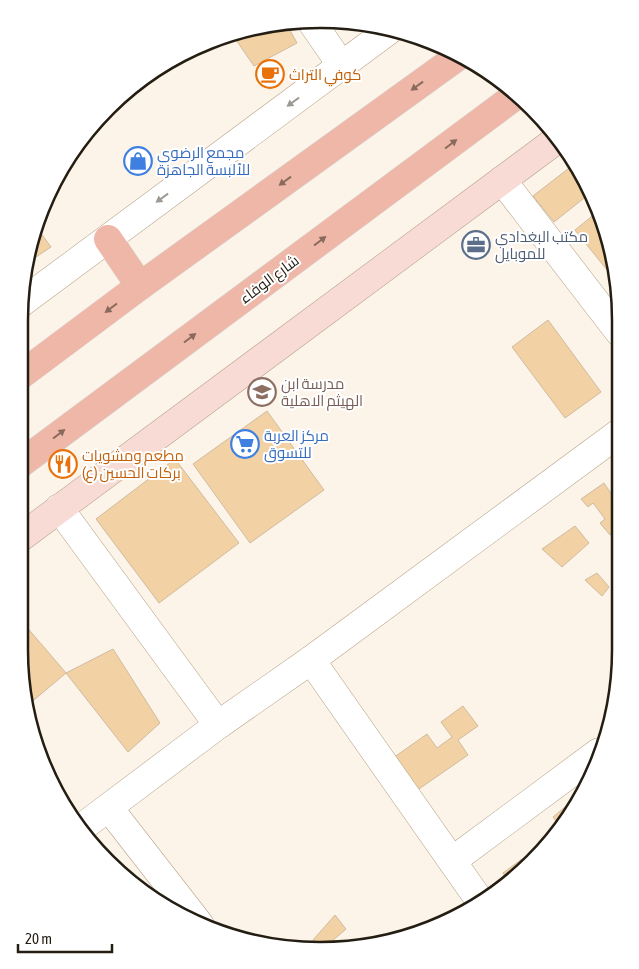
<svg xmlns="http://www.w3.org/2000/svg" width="639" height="969" font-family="'Asap Condensed',Cairo,sans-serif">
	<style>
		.building { fill: #f2d1a5; stroke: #d0bb9f }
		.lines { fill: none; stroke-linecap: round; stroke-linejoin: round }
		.street-casing { stroke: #b6a187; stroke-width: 29 }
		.secondary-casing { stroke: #b6a187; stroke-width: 29 }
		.primary-casing { stroke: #d8d6d4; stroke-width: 29 }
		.street { stroke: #fff; stroke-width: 28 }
		.secondary { stroke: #f7dbd4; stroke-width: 28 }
		.primary { stroke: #efb7a8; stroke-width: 28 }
		.oneway { fill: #8a6a5d }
		.oneway2 { fill: #9c9994 }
		.labels { text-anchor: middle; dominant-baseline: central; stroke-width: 4; stroke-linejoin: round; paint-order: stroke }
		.food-label { font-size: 15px; fill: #c56008; stroke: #fff; text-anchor: start }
		.shop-label { font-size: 15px; fill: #366cbe; stroke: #fff; text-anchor: start }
		.service-label { font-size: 15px; fill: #4e5e75; stroke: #fff; text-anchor: start }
		.street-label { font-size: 15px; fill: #241d12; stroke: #fff }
		.education-label { font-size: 15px; fill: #785e54; stroke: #fff; text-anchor: start }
		.rim { fill: none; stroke: #241d12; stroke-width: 2.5 }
	</style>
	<rect width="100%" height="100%" fill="#fcf4e8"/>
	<!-- building -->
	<g class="building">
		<polygon points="286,23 297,43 254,66 234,37"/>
		<polygon points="573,165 589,187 593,201 588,195 554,222 533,196"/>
		<polygon points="596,213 613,274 611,275 575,230"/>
		<polygon points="37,228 51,247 27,263"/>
		<polygon points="548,320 601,392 565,418 512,347"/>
		<polygon points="267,411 324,490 250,543 193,464"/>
		<polygon points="175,459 239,543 159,603 96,519"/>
		<polygon points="604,483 618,504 611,509 618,520 618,526 613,533 610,535 600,523 605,519 593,503 588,507 581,499"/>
		<polygon points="575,526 589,543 562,567 542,549"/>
		<polygon points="597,573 609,587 602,596 585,580"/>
		<polygon points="19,618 66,673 28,705 19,650"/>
		<polygon points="113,649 160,723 128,752 66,673"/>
		<polygon points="463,706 478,726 458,740 468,755 416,791 393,758 427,734 437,748 452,737 441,722"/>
		<polygon points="570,803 573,806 560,826 553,817"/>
		<polygon points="522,859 526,864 507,879 503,873"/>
		<polygon points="335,915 346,929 324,948 320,948 313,940"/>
	</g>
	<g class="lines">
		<defs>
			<g id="street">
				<polyline points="311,21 342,66"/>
				<polyline points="502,180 619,332"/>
				<polyline points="21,303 388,31"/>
				<polyline points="59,508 218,725"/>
				<polyline points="311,660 480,901"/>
				<polyline points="109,808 200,925"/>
				<polyline points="81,828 218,725 311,660 619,433"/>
				<polyline points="452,861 599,752"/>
			</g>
			<polyline id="secondary" points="20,538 555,141"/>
			<g id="primary">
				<polyline points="108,239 140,286"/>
				<polyline points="21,375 140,286 456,58"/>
				<polyline points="20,464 518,94"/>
			</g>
		</defs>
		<!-- street casing -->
		<use href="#street" class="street-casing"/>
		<!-- secondary casing -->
		<use href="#secondary" class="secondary-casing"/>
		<!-- primary casing -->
		<use href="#primary" class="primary-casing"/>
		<!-- street -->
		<use href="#street" class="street"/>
		<!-- secondary -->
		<use href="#secondary" class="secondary"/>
		<!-- primary -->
		<use href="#primary" class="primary"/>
	</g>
	<!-- one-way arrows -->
	<defs><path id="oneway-solid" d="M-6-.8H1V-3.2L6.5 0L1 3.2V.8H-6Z" transform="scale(1.25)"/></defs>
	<g class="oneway">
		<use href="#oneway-solid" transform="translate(417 86) rotate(144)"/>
		<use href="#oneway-solid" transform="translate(451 144) rotate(-37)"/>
		<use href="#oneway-solid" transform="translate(285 181) rotate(144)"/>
		<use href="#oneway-solid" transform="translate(320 241) rotate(-37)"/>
		<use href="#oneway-solid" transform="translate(111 308) rotate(143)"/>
		<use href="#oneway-solid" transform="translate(190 338) rotate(-37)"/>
		<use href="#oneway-solid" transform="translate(59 434) rotate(-37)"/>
	</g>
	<g class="oneway2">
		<use href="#oneway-solid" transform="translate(293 102) rotate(144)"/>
		<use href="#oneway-solid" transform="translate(162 198) rotate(144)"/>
	</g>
	<!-- icons -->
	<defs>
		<symbol id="cafe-ring" viewBox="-11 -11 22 22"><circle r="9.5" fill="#fff" stroke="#e8710a" stroke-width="1.5"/><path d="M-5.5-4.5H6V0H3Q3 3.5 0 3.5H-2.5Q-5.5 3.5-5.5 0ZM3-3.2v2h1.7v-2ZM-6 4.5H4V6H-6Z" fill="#e8710a"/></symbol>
		<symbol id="shop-ring" viewBox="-11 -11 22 22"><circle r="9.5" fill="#fff" stroke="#3f7fe0" stroke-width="1.5"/><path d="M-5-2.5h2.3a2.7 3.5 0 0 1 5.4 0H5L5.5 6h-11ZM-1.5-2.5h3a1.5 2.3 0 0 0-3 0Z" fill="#3f7fe0"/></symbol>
		<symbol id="office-ring" viewBox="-11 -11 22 22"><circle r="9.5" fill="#fff" stroke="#5c6f8a" stroke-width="1.5"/><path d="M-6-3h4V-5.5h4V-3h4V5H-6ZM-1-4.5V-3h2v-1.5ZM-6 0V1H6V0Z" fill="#5c6f8a"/></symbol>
		<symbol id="school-ring" viewBox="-11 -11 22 22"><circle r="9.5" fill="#fff" stroke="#8d6e63" stroke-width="1.5"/><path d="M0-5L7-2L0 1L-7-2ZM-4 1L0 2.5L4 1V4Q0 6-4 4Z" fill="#8d6e63"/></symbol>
		<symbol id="supermarket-ring" viewBox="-11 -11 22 22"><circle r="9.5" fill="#fff" stroke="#3f7fe0" stroke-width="1.5"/><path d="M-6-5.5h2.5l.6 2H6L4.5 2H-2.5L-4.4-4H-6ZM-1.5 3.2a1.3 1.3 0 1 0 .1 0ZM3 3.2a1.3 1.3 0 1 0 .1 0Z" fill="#3f7fe0"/></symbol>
		<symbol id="restaurant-ring" viewBox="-11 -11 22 22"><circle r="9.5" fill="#fff" stroke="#e8710a" stroke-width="1.5"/><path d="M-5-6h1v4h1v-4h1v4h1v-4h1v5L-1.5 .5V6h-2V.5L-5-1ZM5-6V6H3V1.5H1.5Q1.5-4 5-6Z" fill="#e8710a"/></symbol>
	</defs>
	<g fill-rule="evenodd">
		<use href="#cafe-ring" x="254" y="58" width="32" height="32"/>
		<use href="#shop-ring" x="122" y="145" width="32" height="32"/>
		<use href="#office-ring" x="460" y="229" width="32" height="32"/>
		<use href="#school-ring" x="246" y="376" width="32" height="32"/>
		<use href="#supermarket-ring" x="229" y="428" width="32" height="32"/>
		<use href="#restaurant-ring" x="47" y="448" width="32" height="32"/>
	</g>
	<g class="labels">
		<!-- food labels -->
		<g class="food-label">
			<text x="289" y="74">كوفي التراث</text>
			<text x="82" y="455">مطعم ومشويات<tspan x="82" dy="17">بركات الحسين (ع)</tspan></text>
		</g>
		<!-- shop labels -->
		<g class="shop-label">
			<text x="157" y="152">مجمع الرضوى<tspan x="157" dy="17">للألبسة الجاهزة</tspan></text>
			<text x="264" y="435">مركز العربة<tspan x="264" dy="17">للتسوق</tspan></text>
		</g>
		<!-- service labels -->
		<g class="service-label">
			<text x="495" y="236">مكتب البغدادي<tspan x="495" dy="17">للموبايل</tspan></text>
		</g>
		<!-- street labels -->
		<g class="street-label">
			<text transform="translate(269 279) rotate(-37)">شارع الوفاء</text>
		</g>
		<!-- education labels -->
		<g class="education-label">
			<text x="281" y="383">مدرسة ابن<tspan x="281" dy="17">الهيثم الاهلية</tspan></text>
		</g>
	</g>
	<!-- crop -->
	<path d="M0 0H639V969H0ZM320 28H320A292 292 0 0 1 612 320V650A292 292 0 0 1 320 942H320A292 292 0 0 1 28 650V320A292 292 0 0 1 320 28Z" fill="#fff" fill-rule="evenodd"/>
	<path class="rim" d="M320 28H320A292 292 0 0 1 612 320V650A292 292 0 0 1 320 942H320A292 292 0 0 1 28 650V320A292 292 0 0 1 320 28Z"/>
	<!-- scale -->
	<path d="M18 944v8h94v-8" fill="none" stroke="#241d12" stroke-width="2.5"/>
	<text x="25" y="944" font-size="15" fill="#241d12" stroke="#ffffff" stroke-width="4" paint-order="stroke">20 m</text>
</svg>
